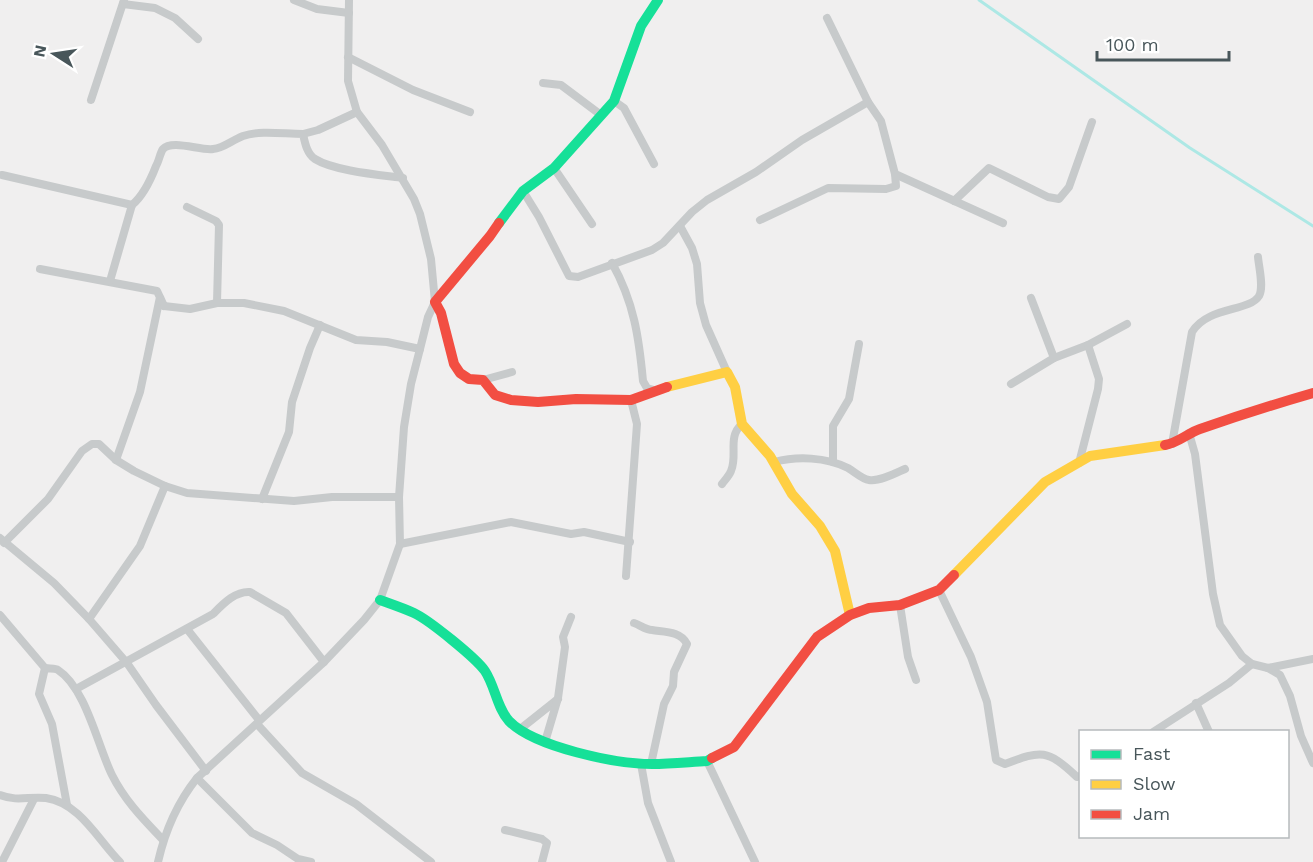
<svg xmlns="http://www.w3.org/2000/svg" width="1313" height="862" font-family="'Work Sans',sans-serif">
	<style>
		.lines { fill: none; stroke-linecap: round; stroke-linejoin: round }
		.stream { stroke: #ade8e5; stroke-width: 3 }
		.street { stroke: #c7cacb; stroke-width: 8 }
		.fast { stroke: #16e098; stroke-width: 10 }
		.slow { stroke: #ffcf43; stroke-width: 10 }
		.jam { stroke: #f24e42; stroke-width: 10 }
	</style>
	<rect width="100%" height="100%" fill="#f0efef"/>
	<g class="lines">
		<!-- stream -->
		<polyline class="stream" points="979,0 1190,148 1313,226"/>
		<!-- street -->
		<g class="street">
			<polyline points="294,0 317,9 349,13"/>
			<polyline points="123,4 155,8 175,18 198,39"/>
			<polyline points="827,18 868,102 881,121 895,174 1003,223"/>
			<polyline points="348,57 413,90 470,112"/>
			<polyline points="543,83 561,85 601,115"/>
			<polyline points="91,100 124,0"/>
			<polyline points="614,101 624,108 654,164"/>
			<polyline points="303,134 318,130 357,112"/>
			<polyline points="554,168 592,224"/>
			<polyline points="2,175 132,205"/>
			<polyline points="523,191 539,217 569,276 578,277 652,250 663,243 692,212 707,200 756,172 802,140 868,102"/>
			<polyline points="954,201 989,168 1048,197 1059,199 1069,187 1092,122"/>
			<polyline points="187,207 216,221 219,225 217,303"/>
			<polyline points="760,220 828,188 886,189 896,186 895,174"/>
			<polyline points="680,226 692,248 697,264 700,303 706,325 727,372"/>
			<path d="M612,263C634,302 639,338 643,381L647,388L654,390"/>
			<polyline points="40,269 157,291 164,306 160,297 140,392 116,460"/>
			<path d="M110,281L132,205C143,196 151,179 156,166C159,161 160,153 163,149C172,139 201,151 213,149C224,148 232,140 243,136C261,130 283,134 303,134C305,143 307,154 315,159C334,171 381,175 403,178"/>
			<polyline points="1031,298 1054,358"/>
			<polyline points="164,306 190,309 217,303 244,303 284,311 356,340 387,342 420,349"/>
			<polyline points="483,380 512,372"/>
			<polyline points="1011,384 1054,358 1088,345 1127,324"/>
			<polyline points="1189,433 1195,454 1213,594 1220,625 1242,656 1252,664 1268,668 1280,675 1290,696 1301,736 1313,763"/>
			<path d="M1172,444L1192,332C1208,306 1249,312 1259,296C1264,287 1259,268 1258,257"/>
			<path d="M774,462C797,456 826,457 848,468C855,472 862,479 869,480C879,482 896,473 905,469"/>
			<polyline points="833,462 833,426 849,399 859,344"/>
			<polyline points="1079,463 1098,389 1099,379 1088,345"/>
			<path d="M722,484C725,480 729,476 731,471C738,455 727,437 742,424"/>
			<polyline points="262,499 289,432 292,402 310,348 320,325"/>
			<polyline points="0,538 54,583 89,619 127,663 156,705 206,771"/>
			<polyline points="4,543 48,499 82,451 92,444 99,444 116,460 134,471 165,486 187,493 294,501 332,497 399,497"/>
			<polyline points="400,544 511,522 571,534 584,532 630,542"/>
			<polyline points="626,576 637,424 631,400"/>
			<path d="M939,590L971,657L987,702L996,760L1005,764C1042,750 1047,749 1077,777L1080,776"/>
			<polyline points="900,605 908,657 916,680"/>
			<polyline points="0,615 45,668 39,694 52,724 67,805"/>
			<polyline points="89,619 140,546 165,486"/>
			<path d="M634,623C640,625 646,630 652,630C664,632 681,631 687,644L674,672L673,686L664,704L651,764"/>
			<polyline points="187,629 259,720"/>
			<path d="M45,668C49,669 55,668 58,670C86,688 98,747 112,775C125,801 144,820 163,840"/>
			<polyline points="1268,668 1313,659"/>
			<path d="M76,689L213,614C223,604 235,591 250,592L286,613L324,662"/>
			<polyline points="1196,703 1209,732"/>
			<polyline points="257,724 302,773 356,804 431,862"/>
			<polyline points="519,730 558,699"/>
			<polyline points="1153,732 1229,683 1252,664"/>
			<polyline points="545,742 558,698 565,647 563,637 571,617"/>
			<polyline points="707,761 755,862"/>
			<polyline points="641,764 648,803 671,862"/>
			<polyline points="197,778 252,833 277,845 298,859 311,862"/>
			<path d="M0,795C18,802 29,796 46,798C80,803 98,840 120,862"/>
			<polyline points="505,830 542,839 547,843 542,862"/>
			<polyline points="2,862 34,799"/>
			<path d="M158,862C165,831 177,803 197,778L324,662L364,620L380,600L400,544L399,497L404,427L411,384L420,349L428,317L435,302L431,259L420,214L414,199L382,145L357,112L348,81L349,0"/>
		</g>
		<!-- fast -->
		<g class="fast">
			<polyline points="499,223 523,191 554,168 614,101 641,26 658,0"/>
			<path d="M380,600C391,604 403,608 414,613C429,620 476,658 485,671C495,686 497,708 509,721C534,747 616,764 652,764C670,764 689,762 707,761L712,758"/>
		</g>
		<!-- slow -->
		<g class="slow">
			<polyline points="667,387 727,372 735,387 742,424 770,456 792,494 820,526 835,551 850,615"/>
			<polyline points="954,575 1045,482 1090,456 1165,445"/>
		</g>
		<!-- jam -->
		<g class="jam">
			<polyline points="499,223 490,236 435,302 441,313 454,364 460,373 469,379 483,380 495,395 511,400 538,402 576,399 631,400 667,387"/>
			<path d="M1165,445C1178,443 1188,433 1200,429C1237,416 1275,404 1313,393"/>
			<polyline points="712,758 734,747 817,637 850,615 869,608 900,605 939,590 954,575"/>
		</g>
	</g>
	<!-- legend -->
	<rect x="1079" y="730" width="210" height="108" fill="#ffffff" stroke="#b6bbbd" stroke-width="1.5"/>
	<rect x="1091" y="750" width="30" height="9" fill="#16e098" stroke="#b6bbbd" stroke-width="1.5"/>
	<text x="1133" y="760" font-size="18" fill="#48565a">Fast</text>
	<rect x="1091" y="780" width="30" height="9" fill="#ffcf43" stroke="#b6bbbd" stroke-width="1.5"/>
	<text x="1133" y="790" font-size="18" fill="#48565a">Slow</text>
	<rect x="1091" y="810" width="30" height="9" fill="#f24e42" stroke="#b6bbbd" stroke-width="1.5"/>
	<text x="1133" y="820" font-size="18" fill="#48565a">Jam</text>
	<!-- north arrow -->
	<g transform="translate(54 54) rotate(282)" stroke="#ffffff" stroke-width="4.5" paint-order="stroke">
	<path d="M0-4.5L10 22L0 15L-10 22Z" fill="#48565a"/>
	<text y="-9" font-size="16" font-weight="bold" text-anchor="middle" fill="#48565a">N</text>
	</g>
	<!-- scale -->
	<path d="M1097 51v9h132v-9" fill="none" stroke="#48565a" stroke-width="3"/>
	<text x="1106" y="51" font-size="18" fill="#48565a" stroke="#ffffff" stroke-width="4.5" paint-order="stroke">100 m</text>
</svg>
